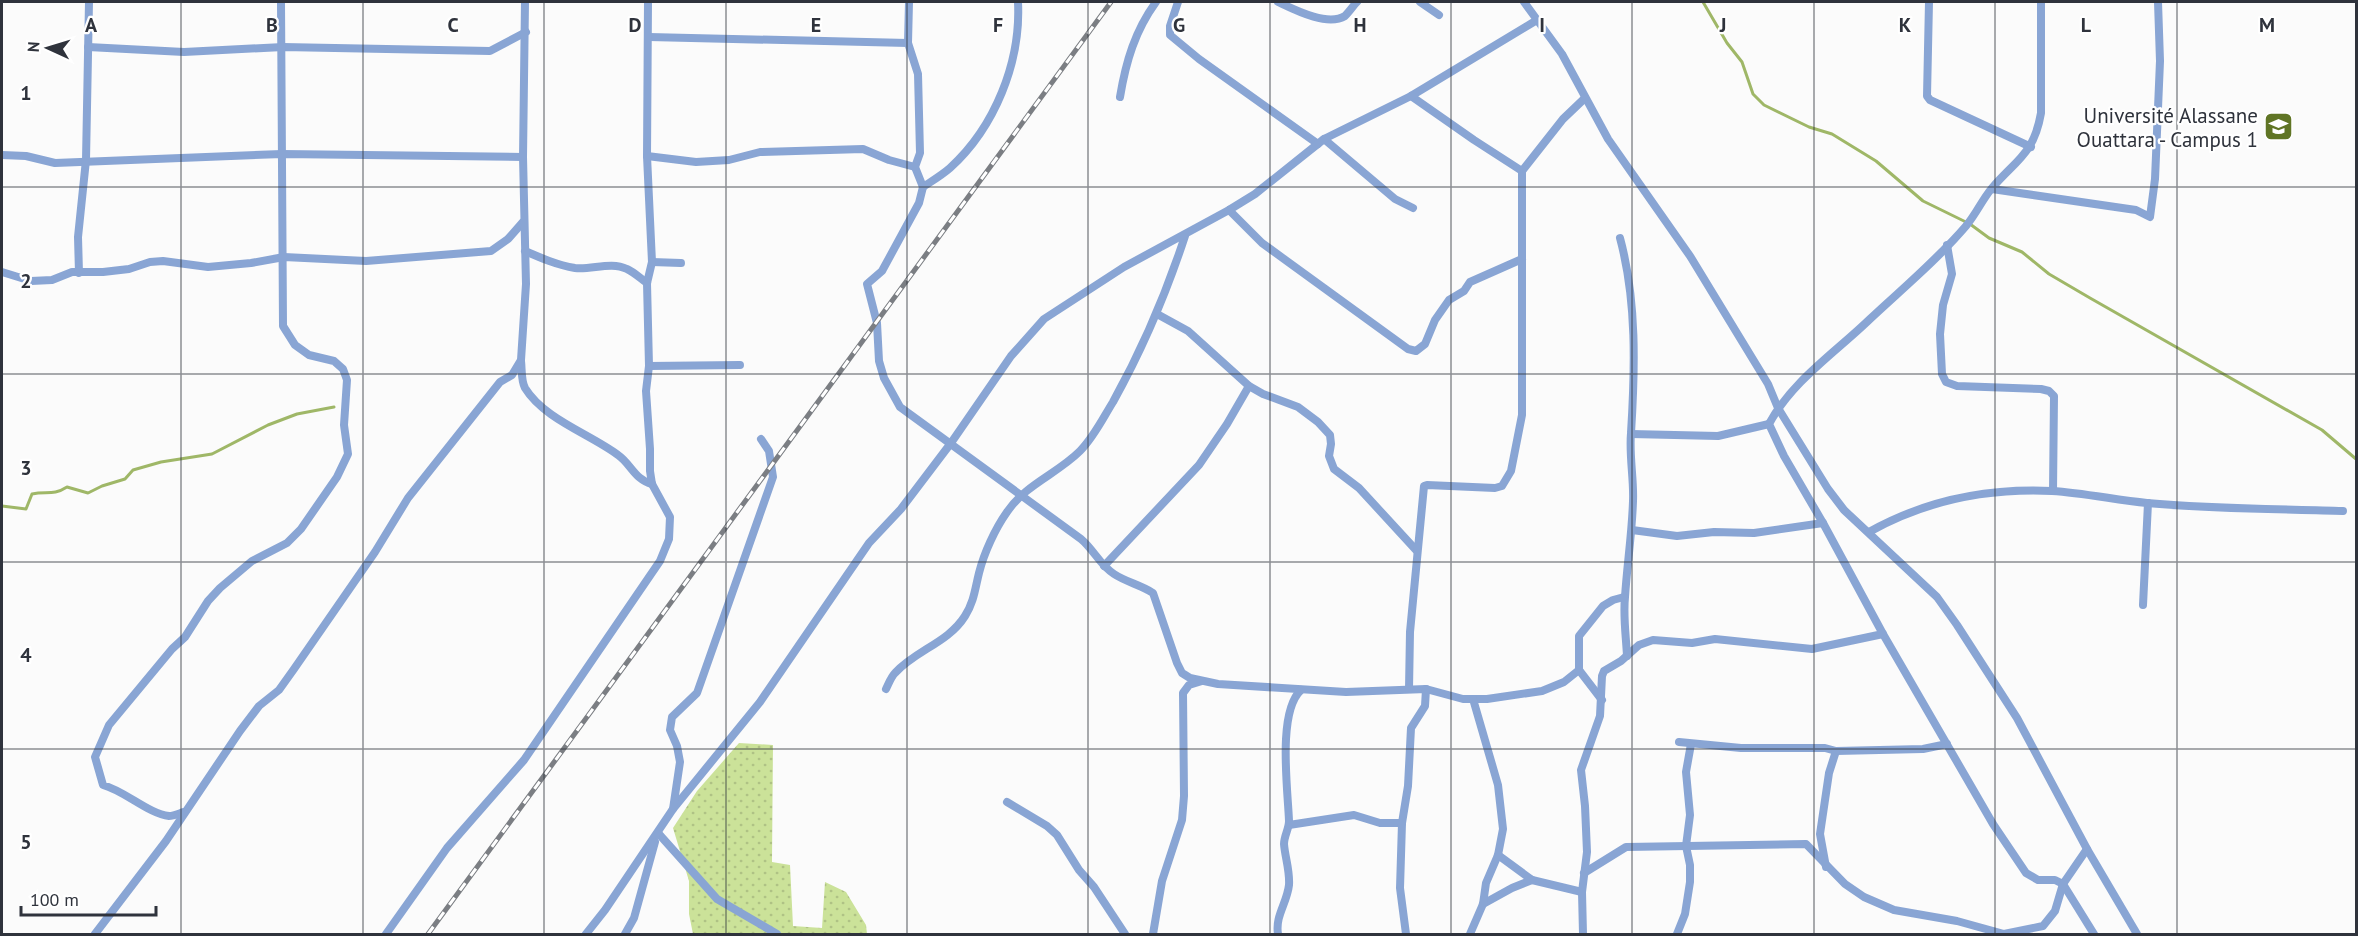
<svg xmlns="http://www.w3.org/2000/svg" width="2358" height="936" font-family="'PT Sans',sans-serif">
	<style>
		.grass { fill: url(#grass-dots) }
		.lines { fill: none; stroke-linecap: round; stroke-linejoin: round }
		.stream { stroke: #9fb767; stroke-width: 3 }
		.street { stroke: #89a5d4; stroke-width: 8 }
		.rail-casing { stroke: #7b7e83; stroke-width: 5 }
		.rail { stroke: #fff; stroke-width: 3; stroke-dasharray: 9; stroke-linecap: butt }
		.grid { fill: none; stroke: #2f333c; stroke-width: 1.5; stroke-opacity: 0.55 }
		.labels { text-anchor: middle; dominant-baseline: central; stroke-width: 4.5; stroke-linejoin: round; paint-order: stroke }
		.poi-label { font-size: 21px; fill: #2f333c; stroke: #fff; text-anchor: end }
		.grid-label { font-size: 20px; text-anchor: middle; font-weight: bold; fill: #2f333c; stroke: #fff; stroke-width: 4.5; stroke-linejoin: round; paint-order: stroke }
	</style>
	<defs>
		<pattern id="grass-dots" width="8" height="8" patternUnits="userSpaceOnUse" patternTransform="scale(1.5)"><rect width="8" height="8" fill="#cbe299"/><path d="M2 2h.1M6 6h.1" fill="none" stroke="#afc285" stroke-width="1.8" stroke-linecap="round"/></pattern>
	</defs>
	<rect width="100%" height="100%" fill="#fbfbfb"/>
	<!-- grass -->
	<polygon class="grass" points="739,743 773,745 772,862 790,865 793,926 822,928 825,882 846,892 866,925 867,934 693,934 689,914 689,881 673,828 697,791"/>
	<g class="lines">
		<!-- stream -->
		<g class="stream">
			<polyline points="1703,2 1727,43 1742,62 1753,94 1764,105 1809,127 1832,134 1876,161 1923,201 1970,224 1989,238 2022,252 2049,274 2090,298 2322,430 2356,459"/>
			<path d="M2,506L26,509L32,494C47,491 53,496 67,487L88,493L102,486L125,479L133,470L161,462L212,454L268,425L297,414L334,407"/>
		</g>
		<!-- street -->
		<g class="street">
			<path d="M909,2L908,43L918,74L920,153L915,167L923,187L919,203L882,271L867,284L877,323L879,361L884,378L900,407L1081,539C1094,550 1100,565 1114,574C1126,582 1141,585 1153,593L1177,663L1182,673L1190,678L1218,684L1346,692L1426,689L1463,699H1487L1542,691L1564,682L1579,670"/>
			<polyline points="1178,2 1170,26 1170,35 1199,59 1318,144"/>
			<path d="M1278,2C1293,9 1327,27 1345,16C1349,12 1353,6 1357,2"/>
			<polyline points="1420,2 1439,15"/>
			<polyline points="1524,2 1562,54 1608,139 1690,256 1768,384 1778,408 1828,489 1844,510 1937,597 1957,625 2017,718 2087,849 2137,934"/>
			<polyline points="1929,2 1927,96 1930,100 2031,147"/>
			<path d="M2041,2V113C2034,154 2016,160 1992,188C1982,200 1976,214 1966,226C1937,260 1902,289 1870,319C1836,352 1792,381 1769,424L1784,456L1823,523L1883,634L1993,824L2026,873L2038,880H2055L2063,884L2094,934"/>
			<polyline points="649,37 908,43"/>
			<polyline points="88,47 184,52 283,47 490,51 526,32"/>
			<polyline points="1411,96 1474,140 1522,171"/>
			<path d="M1120,97C1126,61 1135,31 1156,2"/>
			<polyline points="1324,139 1395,199 1413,208"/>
			<polyline points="2,155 26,156 55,163 282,154 523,157"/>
			<polyline points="647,156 696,162 729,160 760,152 863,149 889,160 915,167"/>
			<path d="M923,187C932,181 942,175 950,168C995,127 1021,62 1018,2"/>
			<polyline points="1992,189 2136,210 2150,217 2155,179 2160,61 2158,2"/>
			<polyline points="1229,210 1262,243 1408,349 1416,351 1425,344 1435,320 1449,300 1464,291 1470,282 1522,259"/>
			<path d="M1620,238C1637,301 1635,369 1631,433C1629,456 1634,479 1633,501C1632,534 1627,565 1625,597C1623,616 1626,636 1627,656"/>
			<polyline points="1947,245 1952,274 1943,305 1940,334 1942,374 1946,382 1957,386 2041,389 2049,391 2054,396 2053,491"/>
			<path d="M525,251C541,258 557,265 575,268C592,270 611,261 627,269C634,272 641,279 647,283"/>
			<polyline points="652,262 681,263"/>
			<polyline points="2,272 31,281 52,280 72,272 103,272 129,269 150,262 163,261 208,267 251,263 284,257 366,261 491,251 508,239 523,222"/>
			<polyline points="79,273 78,237 86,160 89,2"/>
			<polyline points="1157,314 1188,331 1249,386 1263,394 1298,407 1318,422 1330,435 1331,444 1329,456 1334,469 1359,488 1416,550"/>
			<path d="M521,361C522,369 521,381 525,388C544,419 590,434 618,455C631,464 635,480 652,484"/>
			<polyline points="649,366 740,365"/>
			<polyline points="1631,434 1718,436 1769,424"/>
			<polyline points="1632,530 1677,536 1714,532 1754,533 1823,523"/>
			<path d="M1869,532C1926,500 1987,488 2052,491C2084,493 2116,500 2147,503C2212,509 2278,509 2343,511"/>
			<polyline points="1104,566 1199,465 1227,424 1249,386"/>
			<polyline points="2143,605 2148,503"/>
			<path d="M886,689C889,683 891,677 895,673C916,650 948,643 965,616C974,602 975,589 979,573C984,553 995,529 1007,512C1026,484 1057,474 1080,451C1094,437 1103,418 1113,402C1143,348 1166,294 1185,236"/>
			<polyline points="1409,689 1410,632 1424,486 1427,485 1495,488 1502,486 1511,471 1522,415 1522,171 1563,119 1585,98"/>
			<polyline points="1602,700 1579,670 1579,636 1603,606 1613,600 1624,597"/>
			<polyline points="1679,742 1741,748 1825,748 1836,751 1923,749 1947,744"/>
			<polyline points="1007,802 1047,826 1057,835 1079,870 1094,887 1125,934"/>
			<polyline points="673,809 760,702 869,543 901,509 951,443 1011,356 1044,319 1124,267 1229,210 1255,194 1324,139 1411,96 1537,20"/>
			<path d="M184,812C180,813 174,816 169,816C149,814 125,791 103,785L95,757L109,725L172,649L185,637L208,601L220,588L252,561L287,543L301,529L337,477L348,454L344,425L347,380L343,369L334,361L309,355L295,345L283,326L281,2"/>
			<polyline points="1289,825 1354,815 1380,823 1402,823"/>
			<polyline points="658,833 717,899 777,934"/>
			<polyline points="1498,855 1532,880 1582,892"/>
			<polyline points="1826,867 1820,834 1829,773 1836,751"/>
			<polyline points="1584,873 1626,847 1806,844 1845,884 1864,897 1894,910 1957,921 2004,934 2043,926 2055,911 2063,884 2087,849"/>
			<polyline points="1483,904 1512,888 1532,880"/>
			<polyline points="95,934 166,841 240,731 259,706 279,690 294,669 375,552 408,498 500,382 512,375 521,360 526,284 523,157 525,2"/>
			<polyline points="386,934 447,848 524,760 660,561 669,539 670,517 652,484 650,471 650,449 646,391 649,366 647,283 652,262 647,156 648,2"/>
			<polyline points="586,934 605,910 673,809 680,762 677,746 670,730 672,717 697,693 773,477 769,451 761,439"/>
			<polyline points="625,934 634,918 655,842"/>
			<polyline points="1153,934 1162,881 1182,820 1184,796 1183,693 1189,685 1202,681"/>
			<path d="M1278,934C1275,916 1287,903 1289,885C1290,871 1285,857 1284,844C1284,836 1289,829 1289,821C1288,791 1277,712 1301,690"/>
			<polyline points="1406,934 1400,888 1402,823 1408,786 1411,728 1425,706 1426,689"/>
			<polyline points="1470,934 1483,904 1486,883 1498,855 1503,829 1498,785 1473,699"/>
			<polyline points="1583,934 1582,892 1587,852 1585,806 1581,770 1600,716 1602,676 1604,671 1621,661 1639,645 1653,640 1692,643 1715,639 1812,649 1883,634"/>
			<polyline points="1677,934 1685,914 1690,882 1690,865 1686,846 1690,815 1686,772 1691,744"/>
		</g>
		<defs>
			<polyline id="rail" points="428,934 1111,2"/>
		</defs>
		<!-- rail casing -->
		<use href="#rail" class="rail-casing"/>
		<!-- rail -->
		<use href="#rail" class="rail"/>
	</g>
	<!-- grid -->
	<path class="grid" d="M181,2V934M363,2V934M544,2V934M726,2V934M907,2V934M1088,2V934M1270,2V934M1451,2V934M1632,2V934M1814,2V934M1995,2V934M2177,2V934M2,187H2356M2,374H2356M2,562H2356M2,749H2356"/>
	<!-- icons -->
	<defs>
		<symbol id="university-square" viewBox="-11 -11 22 22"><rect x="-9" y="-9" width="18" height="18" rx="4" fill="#607525" stroke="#fff"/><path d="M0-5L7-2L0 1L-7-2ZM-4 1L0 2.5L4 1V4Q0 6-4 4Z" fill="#fff"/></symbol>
	</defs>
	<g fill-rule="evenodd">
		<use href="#university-square" x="2262" y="110" width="33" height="33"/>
	</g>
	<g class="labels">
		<!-- poi labels -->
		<g class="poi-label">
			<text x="2258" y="115">Université Alassane<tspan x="2258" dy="24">Ouattara - Campus 1</tspan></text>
		</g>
	</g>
	<g class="grid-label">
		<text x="91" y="32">A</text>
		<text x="272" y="32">B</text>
		<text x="453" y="32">C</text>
		<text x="635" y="32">D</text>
		<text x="816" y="32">E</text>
		<text x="998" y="32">F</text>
		<text x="1179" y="32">G</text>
		<text x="1360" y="32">H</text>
		<text x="1542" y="32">I</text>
		<text x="1723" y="32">J</text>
		<text x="1905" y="32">K</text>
		<text x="2086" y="32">L</text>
		<text x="2267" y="32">M</text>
		<text x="26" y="100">1</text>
		<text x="26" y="288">2</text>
		<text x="26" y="475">3</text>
		<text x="26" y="662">4</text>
		<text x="26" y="849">5</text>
	</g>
	<!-- border -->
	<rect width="2358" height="936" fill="none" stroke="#2f333c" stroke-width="6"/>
	<!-- north arrow -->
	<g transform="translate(48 48) rotate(274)" stroke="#ffffff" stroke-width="4.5" paint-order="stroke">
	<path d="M0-4.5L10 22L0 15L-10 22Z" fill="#2f333c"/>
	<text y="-9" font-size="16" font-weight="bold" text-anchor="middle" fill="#2f333c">N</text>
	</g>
	<!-- scale -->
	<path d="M21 906v9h135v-9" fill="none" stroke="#2f333c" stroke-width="3"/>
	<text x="30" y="906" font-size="18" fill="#2f333c" stroke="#ffffff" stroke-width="4.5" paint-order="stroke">100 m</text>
</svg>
